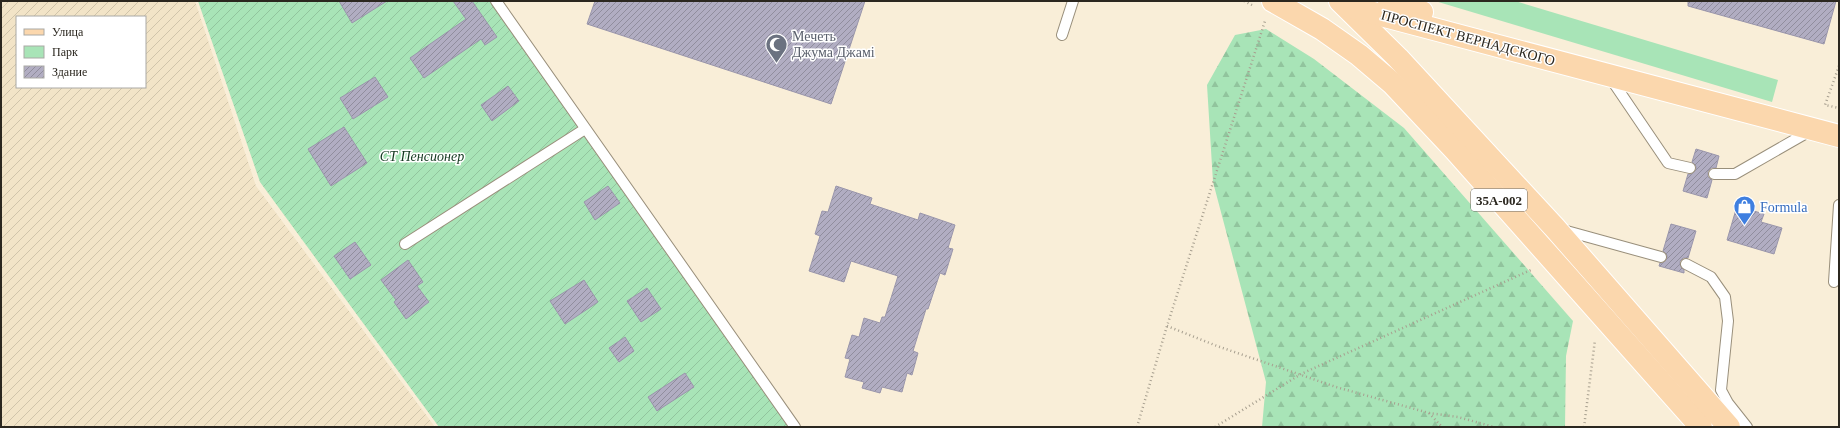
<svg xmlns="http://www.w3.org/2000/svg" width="1840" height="428" font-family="'Times New Roman',serif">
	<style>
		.industrial { fill: url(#industrial-furrows); fill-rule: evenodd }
		.forest { fill: url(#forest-firs) }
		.park { fill: #a8e4b7 }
		.garden { fill: url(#garden-furrows) }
		.building { fill: url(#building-hatch); stroke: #9a96ab }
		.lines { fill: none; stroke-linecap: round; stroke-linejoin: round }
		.lane-casing { stroke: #998f7b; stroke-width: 12 }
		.primary-casing { stroke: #fff; stroke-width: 24 }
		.path { stroke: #a79f8f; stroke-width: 2.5; stroke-dasharray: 1 3; stroke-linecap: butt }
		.lane { stroke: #fff; stroke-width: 10 }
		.primary { stroke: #fbd7ad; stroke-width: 22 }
		.labels { text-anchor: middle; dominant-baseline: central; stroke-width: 3; stroke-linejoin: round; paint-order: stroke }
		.shield { fill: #fff; stroke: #6b6862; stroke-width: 1 }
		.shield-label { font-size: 13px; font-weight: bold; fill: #2b271f }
		.worship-label { font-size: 14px; fill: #5b616d; stroke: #fff; text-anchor: start }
		.street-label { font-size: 14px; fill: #2b271f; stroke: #fff }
		.park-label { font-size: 14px; font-style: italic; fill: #12381f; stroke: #fff }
		.shop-label { font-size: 14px; fill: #366cbe; stroke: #fff; text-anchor: start }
	</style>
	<defs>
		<pattern id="industrial-furrows" width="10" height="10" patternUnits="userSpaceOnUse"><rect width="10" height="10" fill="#f2e4c7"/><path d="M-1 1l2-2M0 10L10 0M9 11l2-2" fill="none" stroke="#d0c4aa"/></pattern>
		<pattern id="forest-firs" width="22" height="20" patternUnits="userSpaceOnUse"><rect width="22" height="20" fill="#a8e4b7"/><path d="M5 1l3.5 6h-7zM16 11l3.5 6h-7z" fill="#91c49d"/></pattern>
		<pattern id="garden-furrows" width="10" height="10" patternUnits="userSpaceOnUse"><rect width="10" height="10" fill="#a8e4b7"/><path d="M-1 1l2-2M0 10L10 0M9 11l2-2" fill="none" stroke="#91c49d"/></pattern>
		<pattern id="building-hatch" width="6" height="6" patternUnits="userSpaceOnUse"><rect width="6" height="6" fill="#b1adc2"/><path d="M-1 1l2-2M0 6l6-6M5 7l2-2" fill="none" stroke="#908d9d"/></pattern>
	</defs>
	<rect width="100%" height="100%" fill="#f9eed8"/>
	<!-- industrial -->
	<path class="industrial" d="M1,1H195L256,186L435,427H1ZM17,17H145V87H17Z"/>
	<!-- forest -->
	<polygon class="forest" points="1266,29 1314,59 1404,128 1573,321 1566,356 1565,427 1262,427 1266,382 1213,182 1207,85 1235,35"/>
	<!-- park -->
	<polygon class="park" points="1435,1 1515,1 1778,80 1772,102"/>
	<!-- garden -->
	<polygon class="garden" points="198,1 493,1 790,427 439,427 260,182"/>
	<!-- building -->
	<g class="building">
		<polygon points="339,1 387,1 352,23"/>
		<polygon points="453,1 472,1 497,37 485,45 481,39 424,78 410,58 466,19"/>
		<polygon points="595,1 865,1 831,104 587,24"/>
		<polygon points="1688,1 1836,1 1824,44 1688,6"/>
		<polygon points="375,77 388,97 353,119 340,98"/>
		<polygon points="508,86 519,101 492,121 481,105"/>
		<polygon points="344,127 367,163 331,186 308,149"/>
		<polygon points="1696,149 1719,156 1716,168 1711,168 1708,171 1708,177 1712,180 1707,198 1683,191 1688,174 1692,174 1696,170 1696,166 1692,162"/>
		<polygon points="608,186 620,203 595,220 584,202"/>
		<polygon points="836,186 872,198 870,204 918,220 920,213 955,225 948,248 953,249 945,275 940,273 928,309 926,309 913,351 918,353 912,375 907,373 902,392 882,387 880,393 862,388 864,382 845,377 850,359 845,358 852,335 859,337 864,318 880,323 882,317 885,317 898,276 851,261 844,282 809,271 820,236 815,234 822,211 828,212"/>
		<polygon points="1737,206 1764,214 1761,222 1782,228 1774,254 1727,240"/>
		<polygon points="1671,224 1696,231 1688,258 1683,258 1680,261 1680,265 1684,270 1684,273 1659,266 1660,263 1663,263 1667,259 1667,255 1663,251"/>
		<polygon points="355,242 371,265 350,279 334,256"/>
		<polygon points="408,260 423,282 417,286 429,302 406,319 394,302 396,300 381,280"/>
		<polygon points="584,280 598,302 565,324 550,301"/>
		<polygon points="647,288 661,309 641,322 627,301"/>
		<polygon points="625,337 634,351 619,362 609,348"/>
		<polygon points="685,373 694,387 657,411 648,397"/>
	</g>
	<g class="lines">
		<defs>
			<g id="lane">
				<polyline points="496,1 795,427"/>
				<polyline points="1062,35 1073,1"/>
				<polyline points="1611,79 1668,163 1690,168"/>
				<polyline points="1714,174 1735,174 1810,131"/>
				<polyline points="1563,230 1661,257"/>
				<polyline points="405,244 585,129"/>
				<polyline points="1686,264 1711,277 1725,297 1728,321 1721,390 1728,403 1747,427"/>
				<polyline points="1834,282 1839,205"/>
			</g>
			<g id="primary">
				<polyline points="1273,1 1322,29 1359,55 1392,83 1455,150 1701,427"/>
				<polyline points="1340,1 1398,58 1555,228 1729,427"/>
				<polyline points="1389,1 1422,12"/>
				<polyline points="1347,6 1839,136"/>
			</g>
		</defs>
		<!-- lane casing -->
		<use href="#lane" class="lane-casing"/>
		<!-- primary casing -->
		<use href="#primary" class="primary-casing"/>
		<!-- path -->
		<g class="path">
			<polyline points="1244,1 1252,5"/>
			<polyline points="1839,66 1825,105 1839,108"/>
			<polyline points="1167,326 1217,346 1336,387 1429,413 1458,417 1494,427"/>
			<polyline points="1429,413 1442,427"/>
			<polyline points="1137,427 1167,326 1265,21"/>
			<polyline points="1215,427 1301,374 1533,269"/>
			<polyline points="1584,427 1595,340"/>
		</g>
		<!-- lane -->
		<use href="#lane" class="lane"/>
		<!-- primary -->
		<use href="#primary" class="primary"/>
	</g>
	<!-- icons -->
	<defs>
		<symbol id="mosque-pin" viewBox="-11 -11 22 30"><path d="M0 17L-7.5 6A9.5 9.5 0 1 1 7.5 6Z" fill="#6b7280" stroke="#fff"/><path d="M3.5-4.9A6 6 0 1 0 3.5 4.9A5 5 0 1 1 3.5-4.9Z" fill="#fff"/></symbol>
		<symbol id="shop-pin" viewBox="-11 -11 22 30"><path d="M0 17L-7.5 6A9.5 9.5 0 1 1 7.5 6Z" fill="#3f7fe0" stroke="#fff"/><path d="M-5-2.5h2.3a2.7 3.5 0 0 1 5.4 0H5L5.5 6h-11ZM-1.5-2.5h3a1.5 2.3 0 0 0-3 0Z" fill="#fff"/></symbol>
	</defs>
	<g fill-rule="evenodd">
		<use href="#mosque-pin" x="764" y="32" width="25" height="34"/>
		<use href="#shop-pin" x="1732" y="194" width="25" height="34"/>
	</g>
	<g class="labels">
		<!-- shield labels -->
		<rect class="shield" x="1471" y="189" width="56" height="22" rx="3"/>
		<g class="shield-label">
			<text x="1499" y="200">35А-002</text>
		</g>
		<!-- worship labels -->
		<g class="worship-label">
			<text x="792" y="36">Мечеть<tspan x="792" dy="16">Джума Джамі</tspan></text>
		</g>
		<!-- street labels -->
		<g class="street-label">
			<text transform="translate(1468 38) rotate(15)">ПРОСПЕКТ ВЕРНАДСКОГО</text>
		</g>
		<!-- park labels -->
		<g class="park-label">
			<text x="422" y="156">СТ Пенсионер</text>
		</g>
		<!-- shop labels -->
		<g class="shop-label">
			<text x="1760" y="207">Formula</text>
		</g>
	</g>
	<!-- border -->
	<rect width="1840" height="428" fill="none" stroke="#2b271f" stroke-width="4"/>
	<!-- legend -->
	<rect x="16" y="16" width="130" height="72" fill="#ffffff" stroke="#aaa9a5"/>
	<rect x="24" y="29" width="20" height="6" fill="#fbd7ad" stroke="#aaa9a5"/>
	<text x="52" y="36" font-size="12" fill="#2b271f">Улица</text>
	<rect x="24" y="46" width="20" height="12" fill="#a8e4b7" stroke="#aaa9a5"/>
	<text x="52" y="56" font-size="12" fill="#2b271f">Парк</text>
	<rect x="24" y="66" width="20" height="12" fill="url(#building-hatch)" stroke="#aaa9a5"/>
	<text x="52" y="76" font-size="12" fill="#2b271f">Здание</text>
</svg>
